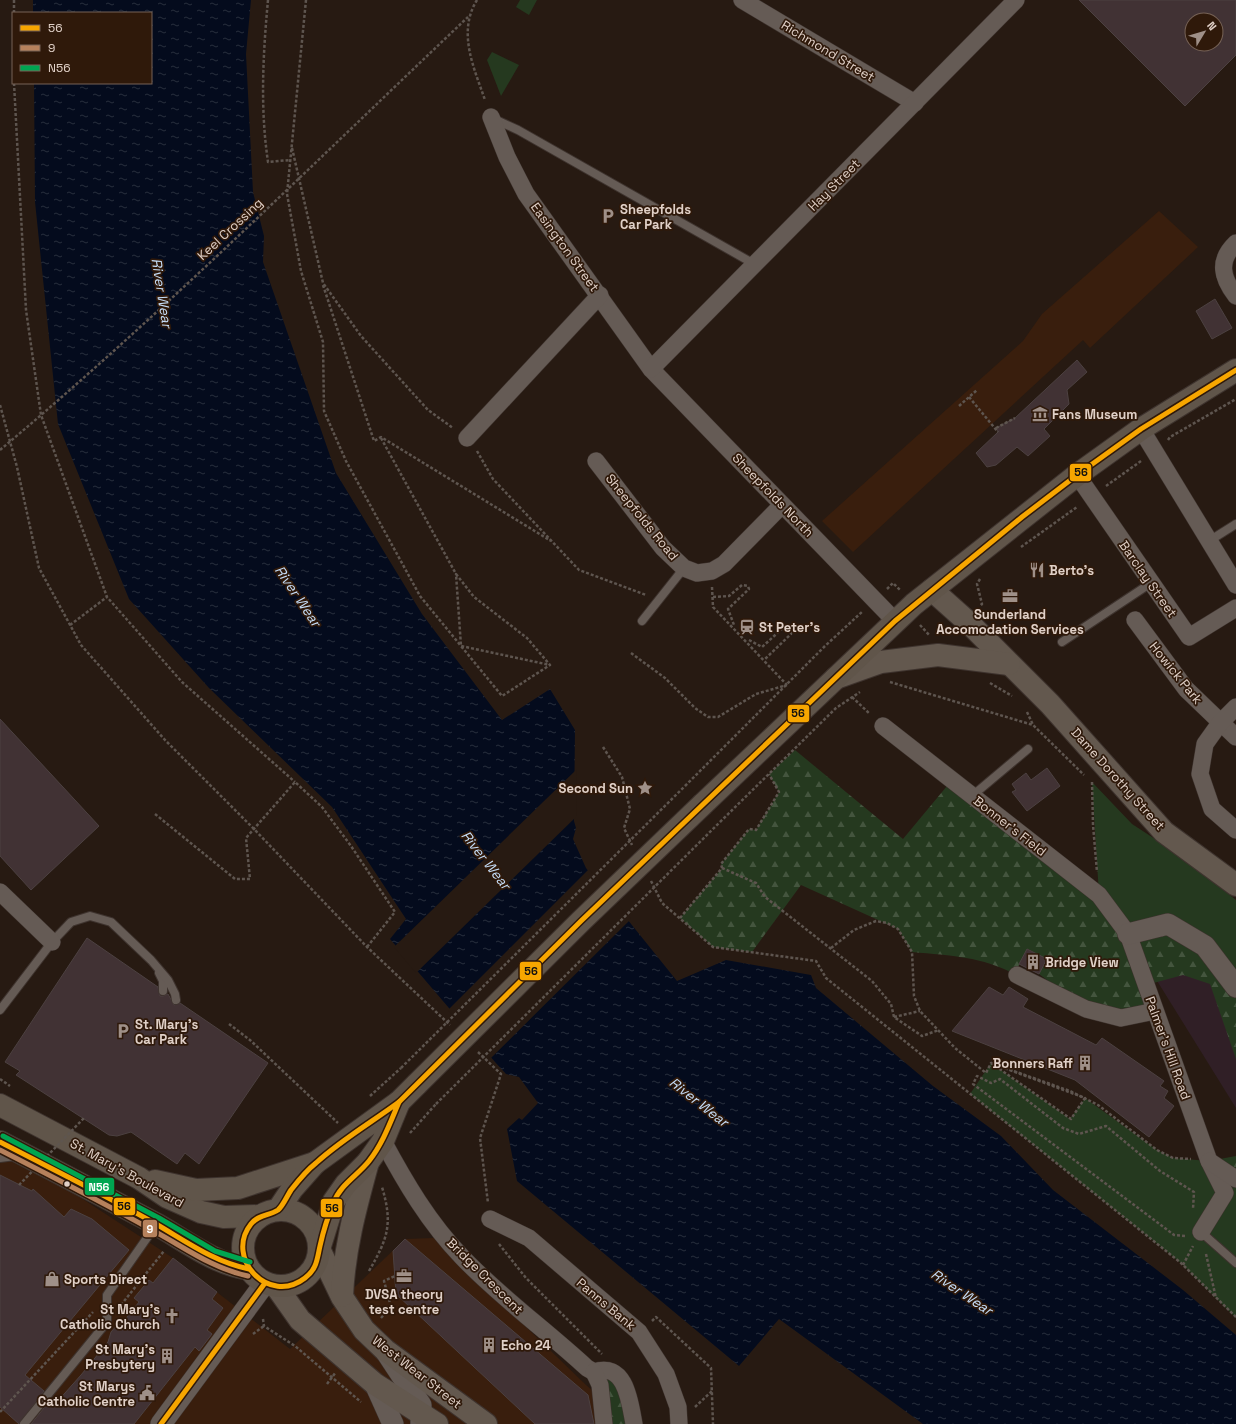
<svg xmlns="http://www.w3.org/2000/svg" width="1236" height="1424" font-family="'Space Grotesk',sans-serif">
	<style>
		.built { fill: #391e0d }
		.education { fill: #301f26 }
		.green { fill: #25391f }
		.forest { fill: url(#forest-firs) }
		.water { fill: url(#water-ripples) }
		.pier { fill: #271a12 }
		.building { fill: #413234; stroke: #4c4141; fill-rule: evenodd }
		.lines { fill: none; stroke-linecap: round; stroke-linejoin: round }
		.service-casing { stroke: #3e332e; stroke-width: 10 }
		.minor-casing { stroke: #3e332e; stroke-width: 18 }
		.tertiary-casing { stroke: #3e332e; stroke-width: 22 }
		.primary-casing { stroke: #3e332e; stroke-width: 24 }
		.trunk-casing { stroke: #3e332e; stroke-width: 24 }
		.path { stroke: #5e554f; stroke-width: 2.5; stroke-dasharray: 3 2; stroke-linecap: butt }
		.service { stroke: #655b55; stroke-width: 8 }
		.minor { stroke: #655b55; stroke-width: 17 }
		.tertiary { stroke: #655b55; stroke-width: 21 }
		.primary { stroke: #63584e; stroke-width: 22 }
		.trunk { stroke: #60554a; stroke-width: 22 }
		.trunk-bridge-casing { stroke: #3e332e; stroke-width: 24; stroke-linecap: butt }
		.path-bridge { stroke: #5e554f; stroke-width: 2.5; stroke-dasharray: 3 2; stroke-linecap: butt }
		.trunk-bridge { stroke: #60554a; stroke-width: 22 }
		.bus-1-casing { stroke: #2f190a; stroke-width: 8 }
		.bus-2-casing { stroke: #2f190a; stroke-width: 8 }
		.bus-3-casing { stroke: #2f190a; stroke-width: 8 }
		.bus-1 { stroke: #f7a600; stroke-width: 5 }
		.bus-2 { stroke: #b6815c; stroke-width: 5 }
		.bus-3 { stroke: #00a651; stroke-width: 5 }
		.bus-dot { fill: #e0d0c7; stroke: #2f190a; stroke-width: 1.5 }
		.labels { text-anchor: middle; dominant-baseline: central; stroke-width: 3.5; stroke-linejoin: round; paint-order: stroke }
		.street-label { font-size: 13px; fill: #e0d0c7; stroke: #2f190a }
		.poi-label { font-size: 13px; font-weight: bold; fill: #e0d0c7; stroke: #2f190a; text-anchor: start }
		.water-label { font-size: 14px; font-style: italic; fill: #c4dcf7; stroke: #2f190a }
		.line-badge { stroke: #2f190a; stroke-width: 1.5 }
		.badge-label { font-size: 11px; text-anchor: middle; font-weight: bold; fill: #fff }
		.pale-badge-label { font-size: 11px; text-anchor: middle; font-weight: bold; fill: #111 }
	</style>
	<defs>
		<pattern id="forest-firs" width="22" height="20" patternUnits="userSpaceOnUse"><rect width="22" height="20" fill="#25391f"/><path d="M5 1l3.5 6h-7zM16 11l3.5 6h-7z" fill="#44553e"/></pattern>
		<pattern id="water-ripples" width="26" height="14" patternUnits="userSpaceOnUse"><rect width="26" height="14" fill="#040b1d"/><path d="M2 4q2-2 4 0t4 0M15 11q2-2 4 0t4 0" fill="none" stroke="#282e3c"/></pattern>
	</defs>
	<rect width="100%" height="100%" fill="#271a12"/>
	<!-- built -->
	<g class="built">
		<polygon points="1159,211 1198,247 1090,348 1083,340 853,552 822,521 1023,341 1042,314"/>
		<polygon points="0,1145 173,1258 290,1349 405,1239 434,1238 586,1385 615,1410 618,1424 0,1424"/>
	</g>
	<!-- education -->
	<polygon class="education" points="1128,934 1236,987 1236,1108"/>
	<!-- green -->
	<g class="green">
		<polygon points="520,0 537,0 529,15 516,7"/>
		<polygon points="492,52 519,65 501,96 487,60"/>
		<polygon points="1092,782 1132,824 1178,854 1236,900 1236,987 1128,934 1099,895"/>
		<polygon points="991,1063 1070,1119 1085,1098 1157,1150 1173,1158 1209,1161 1236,1179 1236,1318 1181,1263 970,1094"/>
	</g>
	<!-- forest -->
	<g class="forest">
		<path d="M795,750L903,839L952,780L1099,895L1128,934L1168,924L1236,987V1059L1210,984L1183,975L1146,985L1155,1011L1086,1009L1039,974L1047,959L1028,949L1019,964L1017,975C980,956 953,956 912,952L898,929L801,885L752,952L713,947L680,918L722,868L721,864L749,829L756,830L779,792L769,774Z"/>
		<polygon points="1236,1156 1236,1179 1209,1161"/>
		<polygon points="601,1369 608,1370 634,1424 604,1424"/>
	</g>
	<!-- water -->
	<polygon class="water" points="33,0 251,0 246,54 253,192 264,236 263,262 336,473 422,614 502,720 550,689 575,730 574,821 576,828 573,839 586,868 677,981 726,960 811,975 816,988 933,1086 1001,1136 1053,1190 1183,1290 1236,1335 1236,1424 923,1424 779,1319 739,1366 517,1181 507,1129 519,1118 522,1120 538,1103 519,1077 506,1074 495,1062 390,939 406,919 332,807 209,688 129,599 58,424 35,202 34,83 151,83 151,13 33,13"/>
	<!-- pier -->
	<g class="pier">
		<polygon points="577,769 576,817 416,973 394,947"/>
		<polygon points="589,869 631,919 490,1059 448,1010"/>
	</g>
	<!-- building -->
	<g class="building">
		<path d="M1079,0H1236V55L1185,106ZM1192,20H1216V44H1192Z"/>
		<polygon points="1215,299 1232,328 1212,339 1196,311"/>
		<polygon points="1077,360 1087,372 1067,390 1069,404 1044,429 1050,436 1028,456 1017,447 996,465 987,467 976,453 998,432 996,428 1015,418"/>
		<polygon points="0,719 99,826 31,890 0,856"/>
		<polygon points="1047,768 1060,786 1027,811 1012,792 1016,790 1012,784 1026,773 1031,780"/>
		<polygon points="87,938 158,987 160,996 163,996 168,994 174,1005 180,1003 268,1063 199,1164 185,1153 177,1164 131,1132 117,1136 109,1135 16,1075 20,1071 5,1062"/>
		<polygon points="1027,949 1047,959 1039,974 1019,964"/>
		<polygon points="989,987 1003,995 1009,987 1028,999 1023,1007 1096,1045 1102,1038 1164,1081 1160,1086 1168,1091 1164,1098 1174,1106 1149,1137 1075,1080 952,1031"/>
		<polygon points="0,1175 32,1191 33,1189 64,1217 71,1209 92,1219 129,1250 25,1375 44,1391 19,1424 0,1407"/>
		<polygon points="405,1239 588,1395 594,1424 535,1424 396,1294 393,1251"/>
		<polygon points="173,1258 217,1292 212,1299 223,1308 207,1330 212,1334 199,1351 195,1347 134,1424 31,1424 52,1398 57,1402 81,1375 108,1342 111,1332 118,1324 121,1325 139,1302 134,1298 149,1280 153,1283"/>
	</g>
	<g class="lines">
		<defs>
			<g id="service">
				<polyline points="494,119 518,130 756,265"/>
				<polyline points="1209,541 1236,524"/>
				<polyline points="642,621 684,568"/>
				<polyline points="1062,642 1151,583"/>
				<polyline points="972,796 1028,749"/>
				<polyline points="159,973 163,981 163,991"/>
				<polyline points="0,1010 52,942 71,922 90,916 111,922 151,960 168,980 175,994 176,1000"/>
				<polyline points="0,1158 15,1156"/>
				<polyline points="1201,1232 1236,1263"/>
				<polyline points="24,1424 107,1322 107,1295 156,1225"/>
			</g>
			<g id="minor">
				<polyline points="742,0 915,103"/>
				<polyline points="491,117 507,157 526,194 651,369 895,621"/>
				<path d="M1236,243C1217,261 1222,278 1236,296"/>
				<polyline points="651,369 1016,0"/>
				<polyline points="1141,429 1236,585"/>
				<polyline points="467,438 600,295"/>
				<polyline points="596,461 663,548 684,568 697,573 712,571 724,564 782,505"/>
				<polyline points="1077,475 1189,637 1236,608"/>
				<polyline points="1135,620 1186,689 1236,737"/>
				<polyline points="1236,707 1220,723 1205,744 1200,774 1212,809 1236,830"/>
				<polyline points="883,726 1099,895 1128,934 1209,1161 1225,1193 1201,1232"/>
				<polyline points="0,892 52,942"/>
				<polyline points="1017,975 1086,1009 1121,1018 1155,1011"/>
				<path d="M383,1141C405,1182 429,1223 462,1257C500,1297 546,1330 587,1368L594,1372"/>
				<polyline points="1209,1161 1236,1179"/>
				<polyline points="490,1219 529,1238 639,1332 666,1374 678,1407 679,1424"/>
				<path d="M594,1372C626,1361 630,1403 634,1424"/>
				<polyline points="594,1372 600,1385 604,1424"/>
			</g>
			<g id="tertiary">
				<polyline points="1128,934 1168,924 1205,946 1236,987"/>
				<polyline points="386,1352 421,1405 421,1423"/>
				<polyline points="375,1384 393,1424"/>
				<polyline points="161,1424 265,1283"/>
			</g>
			<g id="primary">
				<polyline points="932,590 969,623 1050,704 1164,832 1236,885"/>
				<polyline points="836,678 881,662 938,655 1009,664"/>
				<polyline points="320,1251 342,1297 364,1330 385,1350 486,1424"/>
				<polyline points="276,1286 300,1320 375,1384 437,1424"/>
				<path d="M342,1296C344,1249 356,1206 368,1162"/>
			</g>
			<g id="trunk">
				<polyline points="703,804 914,604 1077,475 1141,429 1236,370"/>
				<polyline points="0,1105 139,1178 167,1197 201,1212 224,1217 260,1216"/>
				<path d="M0,1142C52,1169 105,1197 156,1224C186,1241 214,1264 249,1269"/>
				<polyline points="155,1181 196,1190 238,1188 315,1163"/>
				<circle cx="281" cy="1248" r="38"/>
				<polyline points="278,1210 292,1189 315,1163 399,1102 417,1084"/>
				<polyline points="320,1246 334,1201 346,1184 368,1162 383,1141 399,1102"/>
			</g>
		</defs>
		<!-- service casing -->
		<use href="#service" class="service-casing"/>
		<!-- minor casing -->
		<use href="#minor" class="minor-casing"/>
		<!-- tertiary casing -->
		<use href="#tertiary" class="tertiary-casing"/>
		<!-- primary casing -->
		<use href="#primary" class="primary-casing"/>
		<!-- trunk casing -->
		<use href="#trunk" class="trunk-casing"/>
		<!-- path -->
		<g class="path">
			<polyline points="14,0 14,13"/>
			<path d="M268,0C263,54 260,108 268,162L290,160"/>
			<polyline points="306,0 287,194 301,271 323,342 324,411 346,461 420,596 461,646 550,665"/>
			<path d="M477,0C457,32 474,68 485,100"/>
			<polyline points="14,83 26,310 41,415 107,597 182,682 295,782"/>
			<polyline points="292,148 323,283 361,336 428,410 453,428"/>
			<polyline points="323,285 374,441 381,437 551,541"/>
			<polyline points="969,397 998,432"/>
			<polyline points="0,405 17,467 39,568 81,645 165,740 254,829 367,947 450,1025"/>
			<polyline points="959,406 977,390"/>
			<polyline points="996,428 1015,418"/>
			<polyline points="381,438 456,574"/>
			<polyline points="1168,440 1170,437 1236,399"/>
			<polyline points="477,451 493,479 579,570 646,595"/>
			<polyline points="1106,486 1141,461"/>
			<polyline points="1021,547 1077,507"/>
			<polygon points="456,574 474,597 527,638 550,665 502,696 461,646"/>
			<polyline points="980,579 977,584 982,604 980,606"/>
			<polyline points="712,587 713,607 787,685"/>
			<polyline points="887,589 893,583 901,591"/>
			<polyline points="713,597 729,596 742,585 748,586 749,589 728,609 734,625"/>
			<polyline points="70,625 107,597"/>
			<polyline points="920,625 930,636"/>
			<polyline points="749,640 762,647 783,628 787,627 791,628 791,634 764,660"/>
			<polyline points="631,653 665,678 695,708 708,717 718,717 756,694 787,685"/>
			<polyline points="890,682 1033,725"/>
			<polyline points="990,683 1012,696"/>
			<polyline points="852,697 870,714"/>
			<polyline points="1027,712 1033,725 1084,775"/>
			<polyline points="603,747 622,777 630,809 624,828 632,845"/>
			<polyline points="1092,782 1093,825 1097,872"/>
			<polyline points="685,786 825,646 863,611"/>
			<polyline points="155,814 235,879 250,879 246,838 295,782 322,807 351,846 395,912 367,947"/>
			<polyline points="720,822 836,708 860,692"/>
			<polyline points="722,868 756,883 765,897 872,981 891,1004 894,1017 922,1036 939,1030"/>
			<polyline points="651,881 662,903 713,947 816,961 826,978 1181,1263 1236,1317"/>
			<polyline points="680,918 722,868 721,864 749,829 756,830 779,792 769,774"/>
			<polyline points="831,948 854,930 876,921 887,923 898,929 912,952 914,996 920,1011 955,1048 986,1073 991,1063 1070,1091 1098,1105 1157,1150 1173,1158 1191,1159"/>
			<polyline points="894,1017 920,1011"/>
			<polyline points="229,1024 250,1040 338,1123"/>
			<polyline points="478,1052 501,1074 480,1138 488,1203"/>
			<polygon points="991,1063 1085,1098 1071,1119"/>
			<polyline points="0,1079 10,1086"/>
			<polyline points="370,1096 401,1068"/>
			<polyline points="410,1133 436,1104"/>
			<polyline points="1185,1236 1174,1235 973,1084 977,1076 991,1083 1000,1079 1063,1128 1079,1134 1106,1126 1160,1171 1194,1192 1193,1209"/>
			<polyline points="499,1244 526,1278 602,1354"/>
			<polyline points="1206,1254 1216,1298"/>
			<polyline points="1183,1265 1193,1246"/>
			<path d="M369,1271C388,1238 393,1224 382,1187"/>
			<polyline points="121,1305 164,1251"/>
			<polyline points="381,1318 391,1307 384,1281 395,1276"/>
			<polyline points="263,1319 264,1326 295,1346 361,1402"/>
			<polyline points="652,1321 656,1317 711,1368 713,1424"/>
			<polyline points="253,1334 264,1326"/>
			<polyline points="695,1407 712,1391"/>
			<polyline points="0,1412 93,1312"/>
		</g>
		<!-- service -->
		<use href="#service" class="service"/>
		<!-- minor -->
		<use href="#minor" class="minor"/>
		<!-- tertiary -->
		<use href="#tertiary" class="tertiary"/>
		<!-- primary -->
		<use href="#primary" class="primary"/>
		<!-- trunk -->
		<use href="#trunk" class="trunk"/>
		<defs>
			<polyline id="trunk-bridge" points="417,1084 581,921 703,804"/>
		</defs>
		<!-- trunk-bridge casing -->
		<use href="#trunk-bridge" class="trunk-bridge-casing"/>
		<!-- path-bridge -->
		<g class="path-bridge">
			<path d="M0,450C163,313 314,163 468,17"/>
			<polyline points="401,1068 685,786"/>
			<polyline points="436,1104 720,822"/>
			<polyline points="19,1185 84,1118"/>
			<polyline points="327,1384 336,1372"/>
		</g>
		<!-- trunk-bridge -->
		<use href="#trunk-bridge" class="trunk-bridge"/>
		<defs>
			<g id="bus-1">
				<path d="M399,1102C390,1123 383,1143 369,1161C358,1175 340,1185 334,1202C328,1216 323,1232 320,1246C317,1259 317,1269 305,1278C269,1306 224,1258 251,1224C259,1214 269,1216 278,1210C283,1206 287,1196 291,1190C298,1181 307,1170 316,1163C341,1140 372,1122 399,1102Z"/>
				<polyline points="399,1102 581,921 895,621 1022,517 1077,475 1141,429 1236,370"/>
				<path d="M0,1142C52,1169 105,1195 156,1224C187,1242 214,1262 249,1269"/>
				<polyline points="161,1424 265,1283"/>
			</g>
			<path id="bus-2" d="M0,1150C51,1176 102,1202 152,1230C184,1247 211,1268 248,1276"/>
			<polyline id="bus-3" points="3,1136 159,1218 215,1251 250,1262"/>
		</defs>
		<!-- bus-1 casing -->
		<use href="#bus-1" class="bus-1-casing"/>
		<!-- bus-2 casing -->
		<use href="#bus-2" class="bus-2-casing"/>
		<!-- bus-3 casing -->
		<use href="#bus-3" class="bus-3-casing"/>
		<!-- bus-1 -->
		<use href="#bus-1" class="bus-1"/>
		<!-- bus-2 -->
		<use href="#bus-2" class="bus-2"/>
		<!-- bus-3 -->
		<use href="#bus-3" class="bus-3"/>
	</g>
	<!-- icons -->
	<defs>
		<symbol id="parking-bare" viewBox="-9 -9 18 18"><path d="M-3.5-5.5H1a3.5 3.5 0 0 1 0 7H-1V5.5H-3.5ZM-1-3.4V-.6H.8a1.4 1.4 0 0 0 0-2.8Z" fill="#9f9088" stroke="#2f190a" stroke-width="2.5" paint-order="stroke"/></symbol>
		<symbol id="museum-bare" viewBox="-9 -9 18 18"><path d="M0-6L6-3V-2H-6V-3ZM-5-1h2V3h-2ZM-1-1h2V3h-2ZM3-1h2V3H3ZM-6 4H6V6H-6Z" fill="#9f9088" stroke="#2f190a" stroke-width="2.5" paint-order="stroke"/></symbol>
		<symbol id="restaurant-bare" viewBox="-9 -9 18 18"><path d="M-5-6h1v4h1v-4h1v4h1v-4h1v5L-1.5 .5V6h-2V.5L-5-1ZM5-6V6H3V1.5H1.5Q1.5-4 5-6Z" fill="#9f9088" stroke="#2f190a" stroke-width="2.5" paint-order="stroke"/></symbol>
		<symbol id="office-bare" viewBox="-9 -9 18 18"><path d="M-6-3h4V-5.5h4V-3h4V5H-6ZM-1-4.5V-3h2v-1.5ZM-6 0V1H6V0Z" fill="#9f9088" stroke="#2f190a" stroke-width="2.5" paint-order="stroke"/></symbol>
		<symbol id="station-bare" viewBox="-9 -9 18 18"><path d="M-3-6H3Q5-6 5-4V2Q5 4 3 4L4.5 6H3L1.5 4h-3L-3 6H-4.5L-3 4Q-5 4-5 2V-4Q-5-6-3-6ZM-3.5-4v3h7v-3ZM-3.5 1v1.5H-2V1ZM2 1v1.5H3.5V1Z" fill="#9f9088" stroke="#2f190a" stroke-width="2.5" paint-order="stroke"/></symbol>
		<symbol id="sight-bare" viewBox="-9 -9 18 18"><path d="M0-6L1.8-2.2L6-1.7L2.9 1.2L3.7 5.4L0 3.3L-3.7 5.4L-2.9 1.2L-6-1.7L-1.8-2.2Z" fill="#9f9088" stroke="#2f190a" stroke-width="2.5" paint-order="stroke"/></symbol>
		<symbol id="building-bare" viewBox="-9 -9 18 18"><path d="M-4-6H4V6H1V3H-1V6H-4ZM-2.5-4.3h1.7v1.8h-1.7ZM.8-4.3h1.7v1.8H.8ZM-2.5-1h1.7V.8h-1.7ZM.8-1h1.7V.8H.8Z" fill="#9f9088" stroke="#2f190a" stroke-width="2.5" paint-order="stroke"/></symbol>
		<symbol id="shop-bare" viewBox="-9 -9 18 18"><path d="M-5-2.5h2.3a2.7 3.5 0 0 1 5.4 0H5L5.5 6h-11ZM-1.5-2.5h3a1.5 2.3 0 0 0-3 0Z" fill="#9f9088" stroke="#2f190a" stroke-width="2.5" paint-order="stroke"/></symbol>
		<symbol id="church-bare" viewBox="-9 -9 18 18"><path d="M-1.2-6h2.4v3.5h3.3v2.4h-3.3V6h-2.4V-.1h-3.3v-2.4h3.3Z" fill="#9f9088" stroke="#2f190a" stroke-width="2.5" paint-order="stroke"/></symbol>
		<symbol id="civic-bare" viewBox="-9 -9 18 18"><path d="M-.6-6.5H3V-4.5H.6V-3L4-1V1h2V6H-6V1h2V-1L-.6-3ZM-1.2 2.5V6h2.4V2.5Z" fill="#9f9088" stroke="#2f190a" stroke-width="2.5" paint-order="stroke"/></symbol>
	</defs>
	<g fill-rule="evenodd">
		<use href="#parking-bare" x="597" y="205" width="22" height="22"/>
		<use href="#museum-bare" x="1029" y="403" width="22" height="22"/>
		<use href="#restaurant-bare" x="1026" y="559" width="22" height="22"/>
		<use href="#office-bare" x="999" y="585" width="22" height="22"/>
		<use href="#station-bare" x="736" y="616" width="22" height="22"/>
		<use href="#sight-bare" x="634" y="777" width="22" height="22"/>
		<use href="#building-bare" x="1022" y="951" width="22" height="22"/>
		<use href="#parking-bare" x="112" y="1020" width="22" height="22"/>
		<use href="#building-bare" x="1074" y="1052" width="22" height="22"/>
		<use href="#office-bare" x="393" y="1265" width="22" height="22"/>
		<use href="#shop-bare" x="41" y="1268" width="22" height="22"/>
		<use href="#church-bare" x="161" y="1305" width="22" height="22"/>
		<use href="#building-bare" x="478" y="1334" width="22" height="22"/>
		<use href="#building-bare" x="156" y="1345" width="22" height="22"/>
		<use href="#civic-bare" x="136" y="1382" width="22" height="22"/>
	</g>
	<!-- markers -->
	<circle class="bus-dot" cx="67" cy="1184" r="3.5"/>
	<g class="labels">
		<!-- street labels -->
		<g class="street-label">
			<text transform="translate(828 51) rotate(31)">Richmond Street</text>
			<text transform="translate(834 185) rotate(-45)">Hay Street</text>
			<text transform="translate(230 229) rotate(-43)">Keel Crossing</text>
			<text transform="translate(565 247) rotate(54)">Easington Street</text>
			<text transform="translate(773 495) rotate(46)">Sheepfolds North</text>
			<text transform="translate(642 517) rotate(51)">Sheepfolds Road</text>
			<text transform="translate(1148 579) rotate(55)">Barclay Street</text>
			<text transform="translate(1176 673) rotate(51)">Howick Park</text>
			<text transform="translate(1118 779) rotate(48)">Dame Dorothy Street</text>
			<text transform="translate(1010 826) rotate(38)">Bonner's Field</text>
			<text transform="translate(1168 1048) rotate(70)">Palmer's Hill Road</text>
			<text transform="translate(127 1173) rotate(29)">St. Mary's Boulevard</text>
			<text transform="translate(485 1276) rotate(45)">Bridge Crescent</text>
			<text transform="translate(606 1304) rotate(40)">Panns Bank</text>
			<text transform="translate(417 1372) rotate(38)">West Wear Street</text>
		</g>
		<!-- poi labels -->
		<g class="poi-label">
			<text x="620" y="209">Sheepfolds<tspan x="620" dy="15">Car Park</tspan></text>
			<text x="1052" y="414">Fans Museum</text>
			<text x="1049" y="570">Berto's</text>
			<text x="1010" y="614" text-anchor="middle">Sunderland<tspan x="1010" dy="15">Accomodation Services</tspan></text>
			<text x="759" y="627">St Peter's</text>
			<text x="633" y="788" text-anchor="end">Second Sun</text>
			<text x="1045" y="962">Bridge View</text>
			<text x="135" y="1024">St. Mary's<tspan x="135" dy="15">Car Park</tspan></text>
			<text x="1073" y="1063" text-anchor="end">Bonners Raff</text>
			<text x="64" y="1279">Sports Direct</text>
			<text x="404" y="1294" text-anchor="middle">DVSA theory<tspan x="404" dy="15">test centre</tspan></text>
			<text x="160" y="1309" text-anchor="end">St Mary's<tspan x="160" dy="15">Catholic Church</tspan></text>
			<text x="501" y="1345">Echo 24</text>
			<text x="155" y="1349" text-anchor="end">St Mary's<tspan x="155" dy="15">Presbytery</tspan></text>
			<text x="135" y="1386" text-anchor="end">St Marys<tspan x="135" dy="15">Catholic Centre</tspan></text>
		</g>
		<!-- water labels -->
		<g class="water-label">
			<text transform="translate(162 293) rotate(81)">River Wear</text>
			<text transform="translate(298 596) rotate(56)">River Wear</text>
			<text transform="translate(486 860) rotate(52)">River Wear</text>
			<text transform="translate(699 1102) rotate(38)">River Wear</text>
			<text transform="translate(962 1292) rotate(34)">River Wear</text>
		</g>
	</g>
	<g class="line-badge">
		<rect x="1069" y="463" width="23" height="19" rx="4" fill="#f7a600"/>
		<rect x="787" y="704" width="23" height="19" rx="4" fill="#f7a600"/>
		<rect x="519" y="961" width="23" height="20" rx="4" fill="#f7a600"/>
		<rect x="84" y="1177" width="31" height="19" rx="4" fill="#00a651"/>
		<rect x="113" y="1197" width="23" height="19" rx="4" fill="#f7a600"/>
		<rect x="320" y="1198" width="23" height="20" rx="4" fill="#f7a600"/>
		<rect x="142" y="1219" width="16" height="19" rx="4" fill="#b6815c"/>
	</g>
	<g class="badge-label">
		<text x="99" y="1191">N56</text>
		<text x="150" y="1233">9</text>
	</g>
	<g class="pale-badge-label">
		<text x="1081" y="476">56</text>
		<text x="798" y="717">56</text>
		<text x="531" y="975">56</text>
		<text x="124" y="1210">56</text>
		<text x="332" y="1212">56</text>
	</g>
	<!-- legend -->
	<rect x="12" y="12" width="140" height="72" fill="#2f190a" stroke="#766256"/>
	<rect x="20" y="25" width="20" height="6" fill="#f7a600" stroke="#766256"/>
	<text x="48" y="32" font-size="12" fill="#e0d0c7">56</text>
	<rect x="20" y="45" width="20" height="6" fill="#b6815c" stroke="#766256"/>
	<text x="48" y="52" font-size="12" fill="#e0d0c7">9</text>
	<rect x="20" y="65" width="20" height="6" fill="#00a651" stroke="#766256"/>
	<text x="48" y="72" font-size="12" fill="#e0d0c7">N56</text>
	<!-- north arrow -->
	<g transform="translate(1204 32) rotate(52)"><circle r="19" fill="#2f190a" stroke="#766256"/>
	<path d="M0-3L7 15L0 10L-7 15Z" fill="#9f9088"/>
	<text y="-6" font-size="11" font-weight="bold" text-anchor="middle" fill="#e0d0c7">N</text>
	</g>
</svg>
